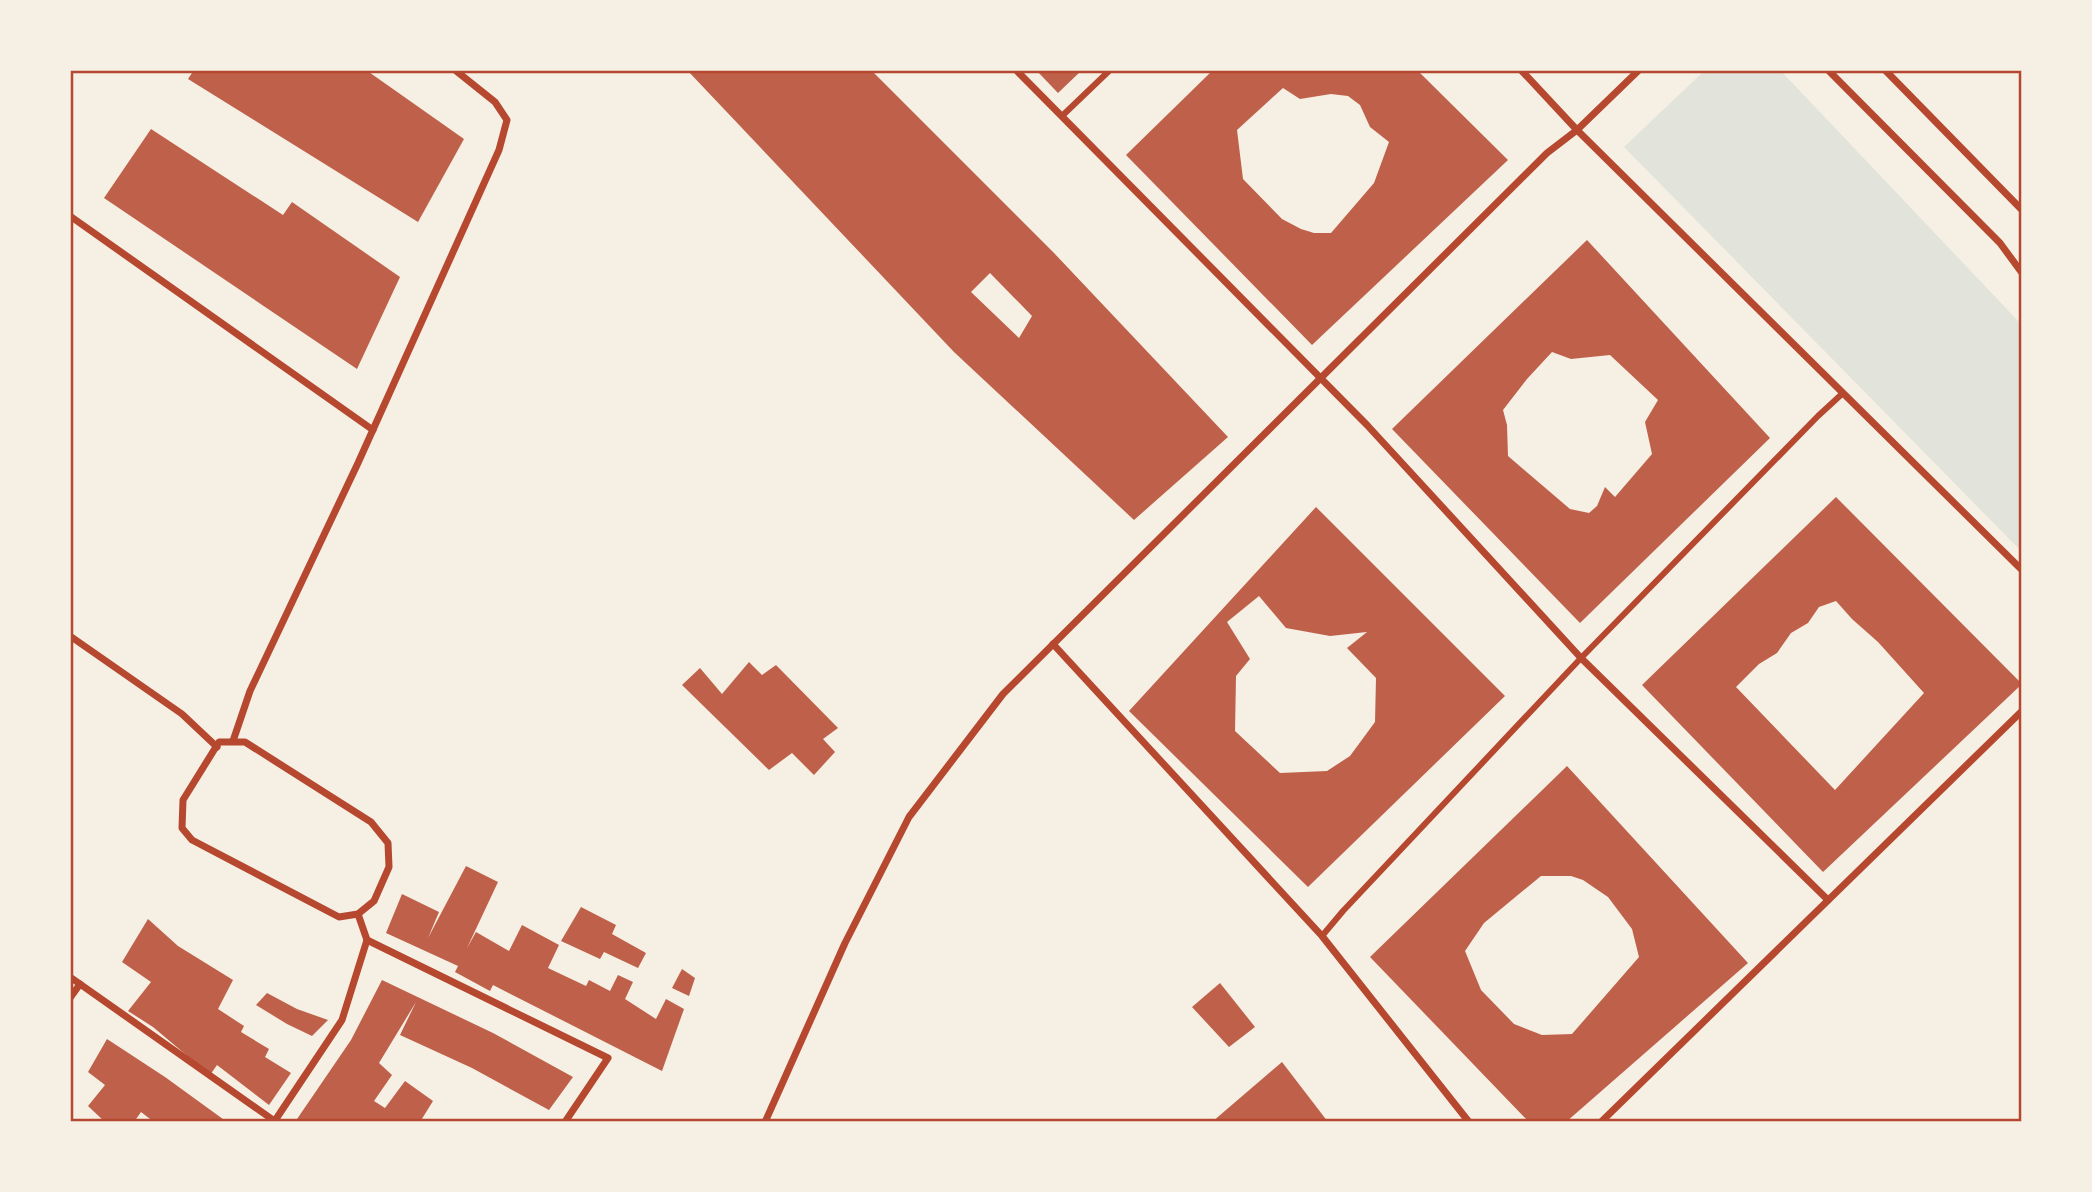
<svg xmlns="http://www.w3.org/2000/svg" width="2092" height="1192" font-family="'PT Sans Narrow',sans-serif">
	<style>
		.green { fill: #e2e4dc }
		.building { fill: #bf614a; fill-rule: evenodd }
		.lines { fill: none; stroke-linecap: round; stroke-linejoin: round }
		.pedestrian { stroke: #b5482f; stroke-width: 6 }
		.minor { stroke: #b5482f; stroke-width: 7 }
		.neatline { fill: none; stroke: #b5482f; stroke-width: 2.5 }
	</style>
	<rect width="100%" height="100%" fill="#f6efe4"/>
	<!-- green -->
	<polygon class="green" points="1705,70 1780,70 2022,325 2022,552 1624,147"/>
	<!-- building -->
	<g class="building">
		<polygon points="194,70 366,70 464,139 418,222 188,79"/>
		<path d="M687,70H871L1054,253L1228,437L1134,520L954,352ZM990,273L1032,316L1019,338L971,292Z"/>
		<polygon points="1036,70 1082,70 1058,93"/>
		<path d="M1213,70H1417L1508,160L1312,345L1126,155ZM1283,88L1300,99L1331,94L1348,96L1360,105L1370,127L1389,142L1374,183L1331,233H1314L1301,229L1282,219L1243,179L1237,130Z"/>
		<polygon points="151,129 283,215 292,202 400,277 357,369 104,198"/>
		<path d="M1587,240L1770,438L1580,623L1392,429ZM1552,352L1571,359L1610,355L1658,400L1645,422L1652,454L1615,497L1605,487L1597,506L1589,513L1570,509L1508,456L1507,425L1503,410L1527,379Z"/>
		<path d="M1836,497L2022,684L1823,872L1642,685ZM1836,601L1852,619L1878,642L1924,693L1835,790L1736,687L1759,664L1777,653L1791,633L1808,623L1819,607Z"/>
		<path d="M1316,507L1505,696L1308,887L1129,711ZM1259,596L1286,628L1330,636L1367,632L1347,648L1376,678L1375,722L1350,756L1327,771L1280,773L1235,731L1236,676L1250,659L1227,622Z"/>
		<polygon points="749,662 762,675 776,665 838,728 823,739 835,752 814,775 792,753 769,770 682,685 700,668 722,694"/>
		<path d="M1567,766L1748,963L1566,1122H1529L1370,957ZM1541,876H1571L1583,880L1608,897L1632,929L1639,957L1572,1034L1542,1035L1514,1024L1481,990L1465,951L1484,923Z"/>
		<polygon points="466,866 498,882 467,948 476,932 509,951 522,925 559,945 548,968 586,986 589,980 610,991 618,975 633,982 625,999 656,1019 666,999 684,1009 662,1071 493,985 490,991 455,972 458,966 386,933 402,894 439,912 428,938"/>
		<polygon points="581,907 616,925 612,934 646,953 638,968 604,952 600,959 561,941"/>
		<polygon points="148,919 178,946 233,980 218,1009 244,1026 241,1032 269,1049 265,1057 291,1073 269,1105 217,1065 210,1075 153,1027 128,1011 151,982 122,962"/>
		<polygon points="682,969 695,978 689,996 672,988"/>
		<polygon points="382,980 493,1033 573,1077 549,1110 472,1068 400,1035 416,1002 379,1063 392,1075 374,1101 385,1108 405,1081 433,1101 420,1122 295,1122 351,1040"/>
		<polygon points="1220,983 1255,1027 1229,1047 1192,1007"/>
		<polygon points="267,993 297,1009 328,1020 312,1036 287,1024 256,1005"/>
		<polygon points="107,1039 165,1077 227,1122 154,1122 141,1112 134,1122 105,1122 88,1106 105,1085 88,1072"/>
		<polygon points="1282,1062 1328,1122 1212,1122"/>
	</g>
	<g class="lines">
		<!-- pedestrian -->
		<g class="pedestrian">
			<polyline points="1062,116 1110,70"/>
			<polyline points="1322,936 1343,911 1581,658 1818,416 1843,393"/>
		</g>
		<!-- minor -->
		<g class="minor">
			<polyline points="1016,70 1367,425 1581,658 1828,900"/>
			<polyline points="1521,70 1577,130 2022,570"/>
			<polyline points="1828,70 2000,243 2022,273"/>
			<polyline points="1885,70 2022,210"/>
			<polyline points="70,216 373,430"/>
			<polyline points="70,636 182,714 217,747"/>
			<polyline points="1053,644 1322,936 1469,1122"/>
			<polyline points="233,741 250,691 358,463 499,150 507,120 495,102 455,70"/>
			<polygon points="219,742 245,742 371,822 388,843 389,867 374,901 358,914 339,917 192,840 182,828 183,800"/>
			<polyline points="358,914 367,940"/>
			<polyline points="367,940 608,1058 565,1122"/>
			<polyline points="70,977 276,1122"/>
			<polyline points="70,998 80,984"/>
			<polyline points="274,1122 342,1020 367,940"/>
			<polyline points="765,1122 845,943 909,817 1003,694 1547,153 1577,130 1639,70"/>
			<polyline points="1601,1122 2022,711"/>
		</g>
	</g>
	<!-- border -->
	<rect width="2092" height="1192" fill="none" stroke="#f6efe4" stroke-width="144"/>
	<rect x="72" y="72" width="1948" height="1048" class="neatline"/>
</svg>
